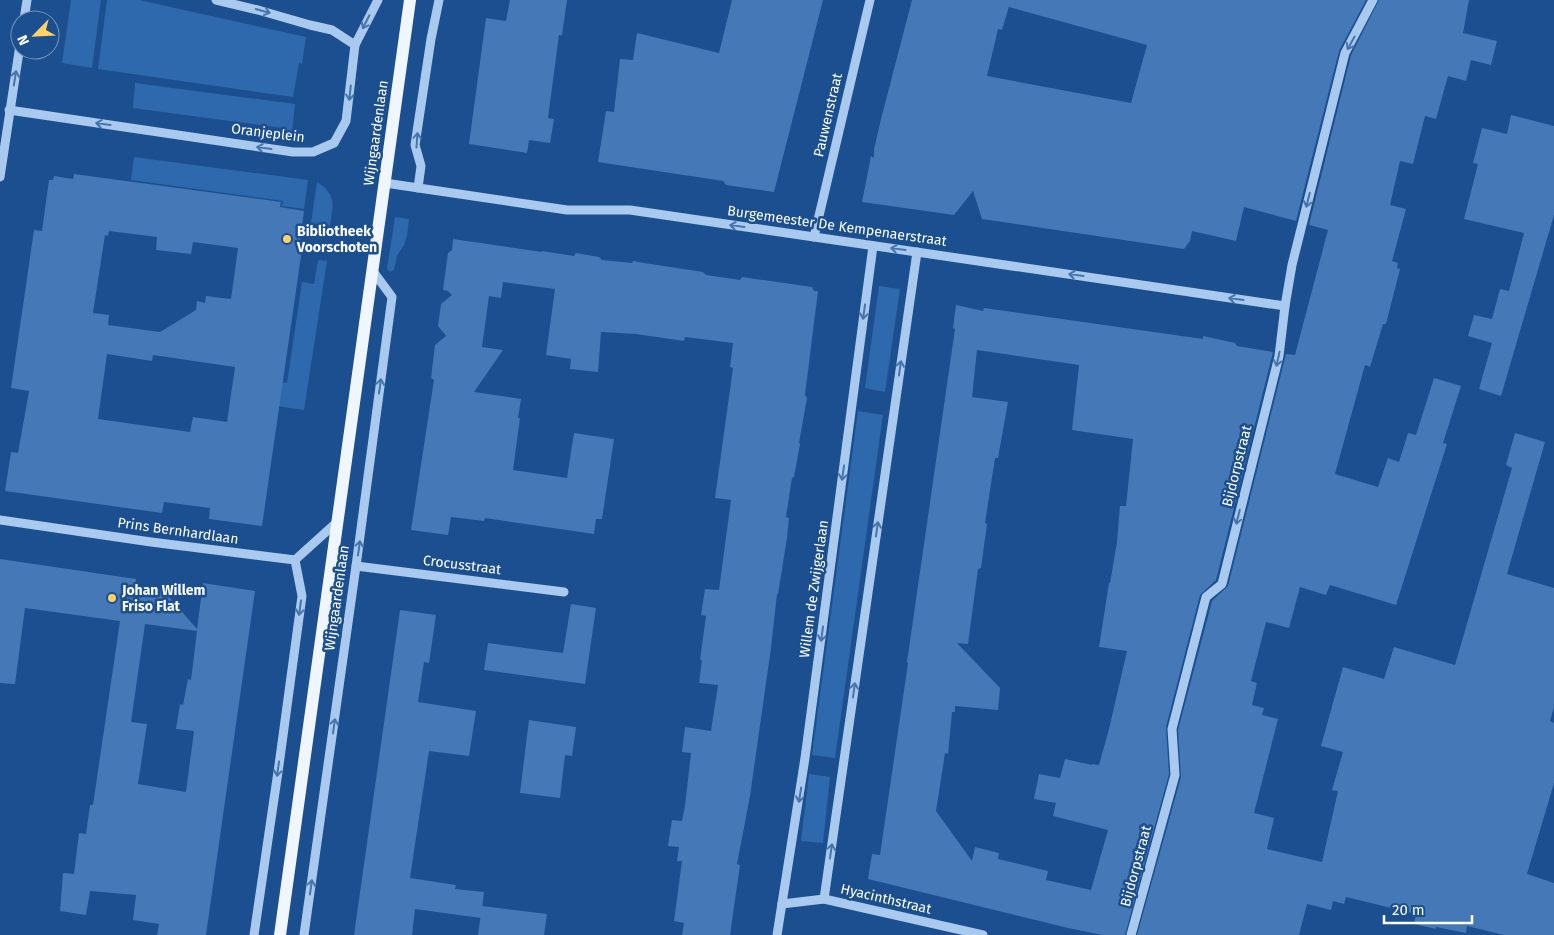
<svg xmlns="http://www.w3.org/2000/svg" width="1554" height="935" font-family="'Fira Sans',sans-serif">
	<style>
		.green { fill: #2e69ad }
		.building { fill: #4478b7; fill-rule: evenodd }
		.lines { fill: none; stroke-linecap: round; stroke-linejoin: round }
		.minor { stroke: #a9c9ee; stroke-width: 9 }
		.major { stroke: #f0f6ff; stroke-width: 12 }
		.oneway { stroke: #4674ac }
		.poi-dot { fill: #ffd166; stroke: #1b4f8f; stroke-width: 2 }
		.labels { text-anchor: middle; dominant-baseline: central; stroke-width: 5; stroke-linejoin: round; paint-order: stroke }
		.street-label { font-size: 14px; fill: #fff; stroke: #1b4f8f }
		.poi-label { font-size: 14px; font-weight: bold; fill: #fff; stroke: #1b4f8f; text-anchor: start }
	</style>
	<rect width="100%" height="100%" fill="#1b4f8f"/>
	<!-- green -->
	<g class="green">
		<polygon points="71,0 101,0 92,68 62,63"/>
		<polygon points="107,0 139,0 306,37 302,64 299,63 293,97 98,69"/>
		<polygon points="135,83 295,104 292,133 282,132 282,128 133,108"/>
		<polygon points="134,157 308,180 304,209 282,206 283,201 131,180"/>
		<path d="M317,182C337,195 333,205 330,226L311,223Z"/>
		<polygon points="395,217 409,219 407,236 404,245 397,256 394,270 390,272 387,269"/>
		<polygon points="318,260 327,261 304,410 249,402 253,379 287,383 302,282 314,284"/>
		<polygon points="879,286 900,289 885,392 865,388"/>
		<polygon points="858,411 883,415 835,758 812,755"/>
		<polygon points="809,774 830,777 823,843 801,841"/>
	</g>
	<!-- building -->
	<g class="building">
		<polygon points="510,0 567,0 562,35 559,35 548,118 554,119 550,143 529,140 527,153 469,144 486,18 506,21"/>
		<polygon points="732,0 823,0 774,192 726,185 723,181 598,162 606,111 614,112 620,59 633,60 637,33 719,53"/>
		<path d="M912,0H1366L1339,51L1296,221L1244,207L1236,241L1192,231L1190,241L1184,249L982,219L973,191L954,215L862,202L871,156L874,158V149L881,119ZM1010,3L1009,7L1147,45L1131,103L987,76L998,29L1002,30Z"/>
		<polygon points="1379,0 1469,0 1463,33 1497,41 1491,65 1471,60 1466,81 1448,76 1436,119 1425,116 1413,164 1400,161 1390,205 1406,209 1392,261 1398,263 1397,268 1400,269 1386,324 1383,324 1370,367 1365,365 1335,474 1378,487 1388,458 1399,462 1408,433 1416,435 1434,378 1461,386 1443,443 1447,444 1440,466 1396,605 1330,585 1326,595 1300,587 1289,628 1266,622 1251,681 1257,683 1252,705 1264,708 1262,715 1278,719 1254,813 1274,818 1267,849 1322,862 1338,791 1332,790 1343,752 1321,746 1343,667 1384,679 1394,647 1455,665 1512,468 1506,465 1515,433 1545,442 1507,574 1554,588 1554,707 1550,721 1554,723 1554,783 1527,874 1554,883 1554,935 1504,935 1467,926 1466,933 1436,927 1436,929 1414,924 1416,914 1346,897 1344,904 1333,901 1331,910 1307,904 1299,935 1137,935 1181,777 1178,730 1212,601 1228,586 1286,354 1295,355 1328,230 1309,225 1351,55"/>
		<polygon points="1511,115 1554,126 1554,215 1501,396 1479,389 1492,343 1468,336 1474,315 1492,319 1500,289 1509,291 1524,233 1464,219 1478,164 1473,163 1482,128 1507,134"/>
		<path d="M74,174L281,202L280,207L304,211L299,249H302L262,526L209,519L210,508L164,502L162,513L5,491L11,452L18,453L29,391L11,388L34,230L42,231L49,180H53L54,176L73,179ZM109,231L157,237L156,250L191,254L193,242L238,248L231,299L206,296L205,303L197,301L196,310L160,332L108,325L109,315L93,313L105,235L108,236ZM107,354L152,361L153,355L235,367L227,422L193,417L190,432L98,419Z"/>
		<polygon points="453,239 542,252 542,251 574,256 576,253 599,257 602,260 632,263 633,261 644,263 703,272 706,275 740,280 742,277 812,287 814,291 818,291 805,395 807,398 799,443 800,444 794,477 792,478 786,517 789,518 787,538 778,594 777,594 771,648 750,796 737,864 740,865 730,935 682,935 684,923 674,921 682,861 677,861 679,847 668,846 672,820 682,821 685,806 691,753 682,752 685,727 711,731 718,685 699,683 702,660 700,660 706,616 701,615 705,589 719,590 731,500 715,498 733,368 730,367 733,343 685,337 684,341 636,334 601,332 598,372 570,369 571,359 546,355 555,289 503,282 501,298 489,296 482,347 503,350 474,392 521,399 518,418 520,418 513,470 567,478 574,433 614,439 602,519 596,519 594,534 485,518 484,521 451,517 448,535 411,530 434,380 431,378 435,345 446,336 438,326 441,304 452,295 448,291 443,290 448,253 452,250"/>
		<path d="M956,305L983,311L984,308L1203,339V336L1235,343L1237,346L1273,352L1216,580L1200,595L1166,727L1169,774L1125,935H1103L1068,928L868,879L872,854L880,855L908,663L907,662L955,329L953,328ZM977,350L1079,365L1072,430L1133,439L1126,506H1120L1117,542L1110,583H1109L1099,647L1127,651L1109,729L1099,765L1092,764V765L1065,759L1060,778L1039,774L1034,799L1056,803L1053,816L1108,830L1091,890L1046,880L1048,871L998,859L999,853L975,847L972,861L936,811L945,753L948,754L952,712H955V706L998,710L1000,688L957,643L968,644L978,569L981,568L987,524L985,523L995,458H998L1008,402L972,397Z"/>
		<path d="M0,559L136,579L135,587L162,589L197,629L203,583L255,591L206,935H157L159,924L133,920L136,895L90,891L86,915L60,911L63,873L74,874L79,833L86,834L90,805H93L120,621L25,608L15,684L0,683ZM145,624L197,631L191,680L188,679L183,705L180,704L176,729L194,731L186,792L138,784L147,724L131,722Z"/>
		<polygon points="571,604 596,608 585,684 484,670 488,643 563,653"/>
		<polygon points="400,610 436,615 429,663 424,662 418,702 476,711 469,756 429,751 410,878 456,885 455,889 484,892 481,918 415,909 412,935 354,935"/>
		<polygon points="529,720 576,727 572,756 565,755 560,798 520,793"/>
		<polygon points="482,906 547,914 544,935 478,935"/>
	</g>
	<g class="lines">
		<!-- minor -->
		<g class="minor">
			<polyline points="216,0 258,10 310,25 332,30 355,45"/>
			<polyline points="24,20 27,0"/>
			<polyline points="9,110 293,152 313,152 334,143 346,121 355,45 378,0"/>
			<polyline points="0,177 20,45"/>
			<polyline points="385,183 567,210 630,210 1285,306"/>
			<polyline points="418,188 421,166 415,145 431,39 439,0"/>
			<polyline points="814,237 870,0"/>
			<polyline points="0,520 151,542 295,560 337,522"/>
			<polyline points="356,566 564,592"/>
			<polyline points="824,899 917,252"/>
			<polyline points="782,904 824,899 983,935"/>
			<polyline points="254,935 279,765 302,596 295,560"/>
			<polyline points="304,935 356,566 392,297 372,270"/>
			<polyline points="777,935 805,758 873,246"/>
			<polyline points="1131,935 1175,775 1172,729 1206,597 1222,584 1279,356 1285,306 1292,265 1345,53 1373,0"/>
		</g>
		<!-- major -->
		<polyline class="major" points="280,935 410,0"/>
	</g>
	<!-- one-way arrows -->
	<defs><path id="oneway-shaft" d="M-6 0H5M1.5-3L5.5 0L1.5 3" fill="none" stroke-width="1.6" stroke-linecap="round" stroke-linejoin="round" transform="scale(1.25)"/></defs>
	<g class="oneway">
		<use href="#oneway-shaft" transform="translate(263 11) rotate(16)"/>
		<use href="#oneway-shaft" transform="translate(366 22) rotate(117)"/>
		<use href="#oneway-shaft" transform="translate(1351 43) rotate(119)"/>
		<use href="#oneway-shaft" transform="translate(15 78) rotate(-81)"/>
		<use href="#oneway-shaft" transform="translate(350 93) rotate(96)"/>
		<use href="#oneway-shaft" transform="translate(103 124) rotate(-172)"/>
		<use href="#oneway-shaft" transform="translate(417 140) rotate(-86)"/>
		<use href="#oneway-shaft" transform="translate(264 148) rotate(-172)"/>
		<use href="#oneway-shaft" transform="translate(1308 200) rotate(104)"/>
		<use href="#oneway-shaft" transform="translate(737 226) rotate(-172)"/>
		<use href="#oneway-shaft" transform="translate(898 249) rotate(-172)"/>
		<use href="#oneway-shaft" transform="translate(1076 275) rotate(-172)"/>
		<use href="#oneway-shaft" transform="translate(1236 299) rotate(-172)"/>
		<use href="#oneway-shaft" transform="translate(864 312) rotate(98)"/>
		<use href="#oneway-shaft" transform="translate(1278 359) rotate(102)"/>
		<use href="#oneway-shaft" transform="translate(900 368) rotate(-82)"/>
		<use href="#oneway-shaft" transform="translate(380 386) rotate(-82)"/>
		<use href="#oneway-shaft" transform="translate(843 473) rotate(98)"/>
		<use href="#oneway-shaft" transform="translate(1238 517) rotate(104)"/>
		<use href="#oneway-shaft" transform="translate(877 529) rotate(-82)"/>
		<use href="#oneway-shaft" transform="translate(359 548) rotate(-82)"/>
		<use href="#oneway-shaft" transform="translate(300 608) rotate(98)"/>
		<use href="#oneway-shaft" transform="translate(822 634) rotate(98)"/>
		<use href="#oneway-shaft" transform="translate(854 690) rotate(-82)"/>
		<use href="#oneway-shaft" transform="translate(334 726) rotate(-82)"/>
		<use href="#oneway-shaft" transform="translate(278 769) rotate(98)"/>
		<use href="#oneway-shaft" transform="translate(800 795) rotate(99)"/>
		<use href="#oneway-shaft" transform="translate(831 851) rotate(-82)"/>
		<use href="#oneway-shaft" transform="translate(311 887) rotate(-82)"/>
	</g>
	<!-- markers -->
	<g class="poi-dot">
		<circle cx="287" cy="239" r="5"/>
		<circle cx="112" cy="598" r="5"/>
	</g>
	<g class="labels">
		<!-- street labels -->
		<g class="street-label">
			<text transform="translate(828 115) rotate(-77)">Pauwenstraat</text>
			<text transform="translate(268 133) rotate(7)">Oranjeplein</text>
			<text transform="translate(376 133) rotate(-82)">Wijngaardenlaan</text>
			<text transform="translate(837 226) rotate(8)">Burgemeester De Kempenaerstraat</text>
			<text transform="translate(1237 466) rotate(-76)">Bijdorpstraat</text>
			<text transform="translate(178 531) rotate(8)">Prins Bernhardlaan</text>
			<text transform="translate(462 565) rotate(7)">Crocusstraat</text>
			<text transform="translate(814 589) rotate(-82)">Willem de Zwijgerlaan</text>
			<text transform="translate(337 598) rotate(-82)">Wijngaardenlaan</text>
			<text transform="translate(1136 866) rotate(-75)">Bijdorpstraat</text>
			<text transform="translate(886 899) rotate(13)">Hyacinthstraat</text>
		</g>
		<!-- poi labels -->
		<g class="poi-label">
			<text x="297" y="231">Bibliotheek<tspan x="297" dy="16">Voorschoten</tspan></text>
			<text x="122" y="590">Johan Willem<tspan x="122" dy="16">Friso Flat</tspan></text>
		</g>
	</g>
	<!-- north arrow -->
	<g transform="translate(35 35) rotate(246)"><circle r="24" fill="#1b4f8f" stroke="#7695bc"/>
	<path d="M0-4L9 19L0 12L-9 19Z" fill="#ffd166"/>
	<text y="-8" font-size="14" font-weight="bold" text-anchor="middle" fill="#ffffff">N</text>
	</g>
	<!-- scale -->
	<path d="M1384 915v8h88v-8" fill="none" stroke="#ffffff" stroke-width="2.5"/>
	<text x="1392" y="915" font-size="15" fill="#ffffff" stroke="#1b4f8f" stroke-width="4" paint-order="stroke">20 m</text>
</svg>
